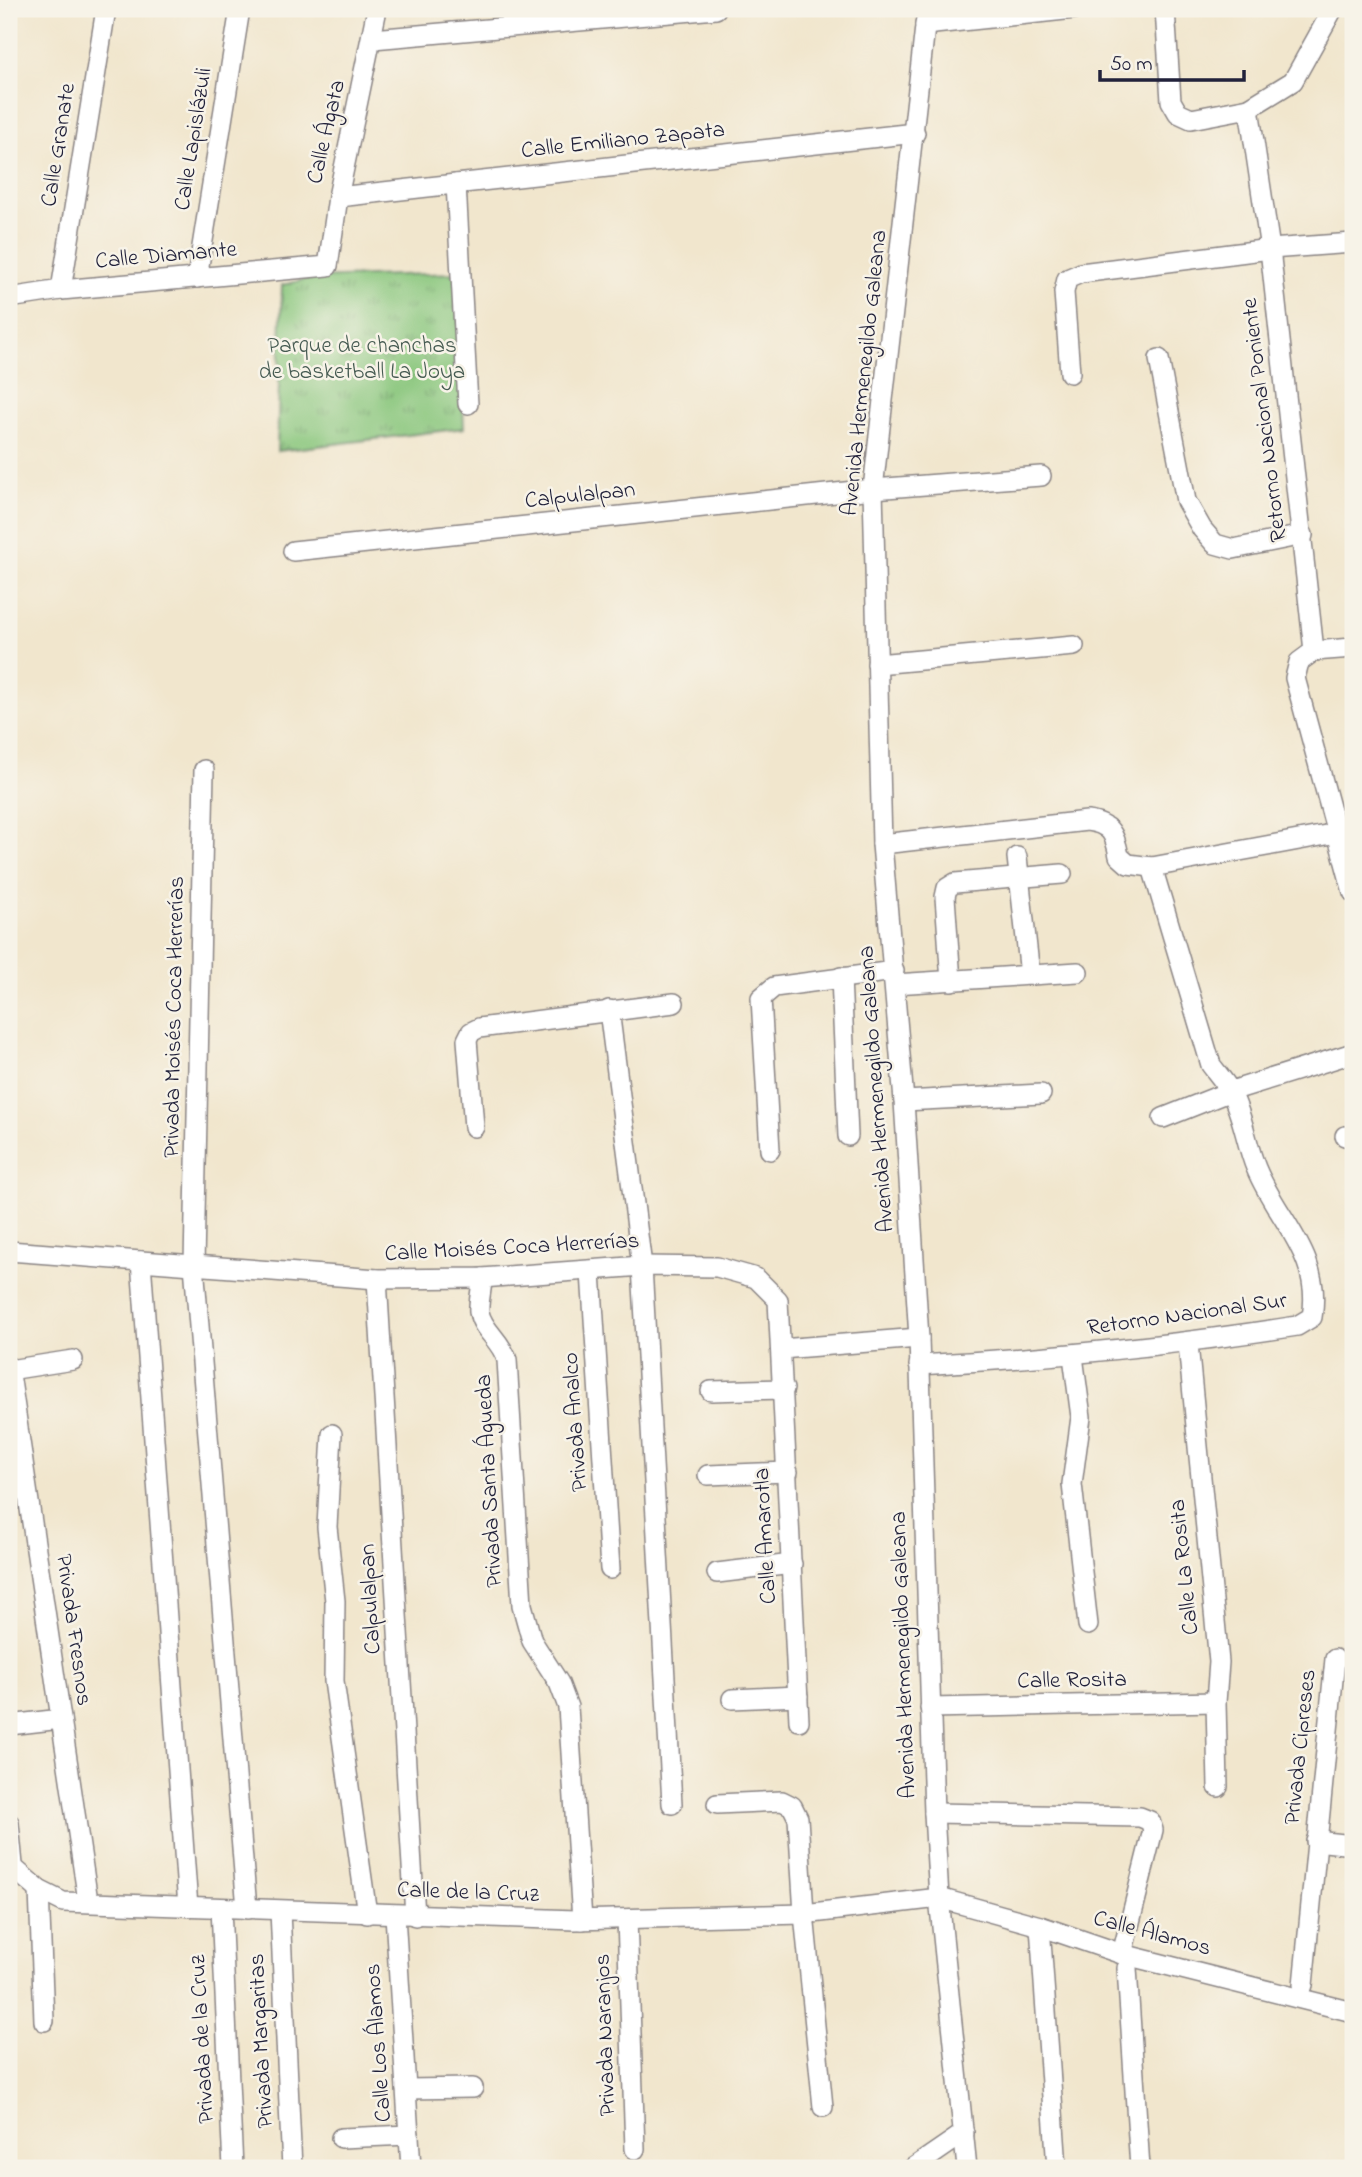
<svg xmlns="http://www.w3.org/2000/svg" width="1362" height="2177" font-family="'Indie Flower',sans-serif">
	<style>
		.park { fill: url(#park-tufts); stroke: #55745c; stroke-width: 2 }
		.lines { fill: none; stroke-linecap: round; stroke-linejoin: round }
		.minor-casing { stroke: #8a8484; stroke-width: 22 }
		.minor { stroke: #fff; stroke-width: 19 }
		.labels { text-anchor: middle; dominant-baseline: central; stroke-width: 5; stroke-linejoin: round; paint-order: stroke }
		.street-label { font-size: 23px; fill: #22223b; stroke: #f7f3e8 }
		.park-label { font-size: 23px; fill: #465b52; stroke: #f7f3e8 }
	</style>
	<defs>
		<pattern id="park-tufts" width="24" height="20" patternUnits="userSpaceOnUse" patternTransform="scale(1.75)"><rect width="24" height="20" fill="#88c67c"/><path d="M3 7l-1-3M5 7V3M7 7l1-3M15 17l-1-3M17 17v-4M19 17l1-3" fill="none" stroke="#6fa067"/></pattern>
	</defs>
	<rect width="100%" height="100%" fill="#f7f3e8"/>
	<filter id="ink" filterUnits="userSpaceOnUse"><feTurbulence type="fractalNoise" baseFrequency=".0143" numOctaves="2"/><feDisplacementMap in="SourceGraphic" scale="14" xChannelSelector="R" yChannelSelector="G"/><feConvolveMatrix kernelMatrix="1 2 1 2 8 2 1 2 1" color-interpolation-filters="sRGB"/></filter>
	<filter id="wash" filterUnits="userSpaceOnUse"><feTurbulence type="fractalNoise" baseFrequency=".00686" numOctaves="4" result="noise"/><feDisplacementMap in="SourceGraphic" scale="28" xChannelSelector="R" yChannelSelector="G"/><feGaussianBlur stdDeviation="1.57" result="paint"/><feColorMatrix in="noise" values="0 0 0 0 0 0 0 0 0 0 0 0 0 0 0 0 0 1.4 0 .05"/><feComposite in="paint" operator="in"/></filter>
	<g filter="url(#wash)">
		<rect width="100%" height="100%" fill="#f1e6cd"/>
		<!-- park -->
		<polygon class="park" points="457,273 464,428 277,451 282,285 311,278"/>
	</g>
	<g filter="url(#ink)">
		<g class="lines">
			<defs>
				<g id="minor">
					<polyline points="927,9 873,489 882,844 904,1101 919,1338 934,1813 939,1898 967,2168"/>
					<polyline points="1165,9 1171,101 1178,113 1191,119 1249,108 1293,81 1333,9"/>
					<polyline points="925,25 1074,9"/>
					<polyline points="373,39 716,9"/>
					<polyline points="1249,108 1270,249 1314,651"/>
					<polyline points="456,184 468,404"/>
					<polyline points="338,197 915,133"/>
					<polyline points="197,278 240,9"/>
					<polyline points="61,290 106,9"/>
					<polyline points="9,298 61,290 328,266 338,197 377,9"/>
					<polyline points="1159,359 1186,501 1202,529 1215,544 1233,549 1303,535"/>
					<polyline points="1070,373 1064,292 1067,279 1081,273 1270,249 1353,243"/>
					<polyline points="293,551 873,489 1041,476"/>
					<polyline points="1314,651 1299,662 1295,678 1353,892"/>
					<polyline points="1314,651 1353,648"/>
					<polyline points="877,664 1074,646"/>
					<polyline points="204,770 194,1265 247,1909"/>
					<path d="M882,844L1087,821C1111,824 1115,834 1119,856L1128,864L1152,867L1337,833"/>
					<polyline points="1017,857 1030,975"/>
					<polyline points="841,977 848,1136"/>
					<polyline points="951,981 945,897 947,888 955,883 1062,874"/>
					<polyline points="895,984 1078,972"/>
					<polyline points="609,1010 642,1266 672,1804"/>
					<polyline points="904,1101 1041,1094"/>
					<polyline points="1163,1118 1231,1091 1353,1053"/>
					<polyline points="474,1127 467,1040 471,1032 479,1028 674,1003"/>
					<polyline points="1345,1136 1353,1138"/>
					<polyline points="770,1150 761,998 774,987 894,971"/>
					<polyline points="9,1251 377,1279 482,1278 642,1266 717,1267 756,1278 778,1300 799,1721"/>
					<polyline points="141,1261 188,1907"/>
					<polyline points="591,1272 610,1569"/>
					<path d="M482,1278C482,1289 478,1302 479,1312C482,1330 501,1340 507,1360L522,1605L532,1641L559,1683L568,1707L582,1920"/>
					<polyline points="377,1279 415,1916"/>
					<polyline points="1188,1344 1219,1662 1216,1702 1218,1787"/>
					<polyline points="781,1349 919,1338"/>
					<polyline points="1073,1356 1081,1417 1072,1484 1088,1625"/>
					<path d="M919,1365C1047,1358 1170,1346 1297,1326L1312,1317C1323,1256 1277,1220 1256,1168C1246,1144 1243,1114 1230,1091C1225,1082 1217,1073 1211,1065L1152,867"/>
					<polyline points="9,1367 88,1901"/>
					<polyline points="9,1370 73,1360"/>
					<polyline points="711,1391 784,1389"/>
					<polyline points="332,1434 327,1527 335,1601 334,1681 367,1914"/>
					<polyline points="708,1475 788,1472"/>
					<polyline points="717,1573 792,1564"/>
					<polyline points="732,1699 798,1696"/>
					<polyline points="930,1708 1216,1702"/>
					<polyline points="9,1725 61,1719"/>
					<polyline points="717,1804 782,1801 792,1806 798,1818 804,1914 823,2107"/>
					<polyline points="934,1813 1140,1817 1150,1821 1153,1830 1122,1954"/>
					<polyline points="9,1823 13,1865"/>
					<polyline points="1316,1841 1353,1845"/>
					<polyline points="9,1864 39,1890 63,1902 575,1920 804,1914 939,1898 1040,1926 1122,1954 1353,2012"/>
					<polyline points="39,1890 44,2021"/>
					<polyline points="221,1908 233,2168"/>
					<polyline points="280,1911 292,2168"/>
					<polyline points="395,1915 411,2168"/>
					<polyline points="627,1919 635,2149"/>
					<polyline points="1040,1926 1057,2168"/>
					<polyline points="1127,1968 1140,2168"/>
					<polyline points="1303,1985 1335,1659"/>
					<polyline points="406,2089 473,2088"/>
					<polyline points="341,2138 409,2135"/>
					<polyline points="913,2168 964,2133"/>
				</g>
			</defs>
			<!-- minor casing -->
			<use href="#minor" class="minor-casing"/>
			<!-- minor -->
			<use href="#minor" class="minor"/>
		</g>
	</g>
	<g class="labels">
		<!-- street labels -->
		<g class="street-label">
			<text transform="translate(327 132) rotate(-77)">Calle Ágata</text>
			<text transform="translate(194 139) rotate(-81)">Calle Lapislázuli</text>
			<text transform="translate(623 141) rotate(-6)">Calle Emiliano Zapata</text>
			<text transform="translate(59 145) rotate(-81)">Calle Granate</text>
			<text transform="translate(166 256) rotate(-5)">Calle Diamante</text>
			<text transform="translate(865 373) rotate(-84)">Avenida Hermenegildo Galeana</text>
			<text transform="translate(1265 420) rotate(-97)">Retorno Nacional Poniente</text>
			<text transform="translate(580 496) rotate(-6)">Calpulalpan</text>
			<text transform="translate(175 1017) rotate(-89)">Privada Moisés Coca Herrerías</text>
			<text transform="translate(877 1089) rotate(-94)">Avenida Hermenegildo Galeana</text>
			<text transform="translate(512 1248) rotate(-3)">Calle Moisés Coca Herrerías</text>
			<text transform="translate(1187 1315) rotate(-8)">Retorno Nacional Sur</text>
			<text transform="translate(576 1422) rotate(-94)">Privada Analco</text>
			<text transform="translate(490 1481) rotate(-93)">Privada Santa Águeda</text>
			<text transform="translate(766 1536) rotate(-93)">Calle Amarotla</text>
			<text transform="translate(1185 1567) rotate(-96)">Calle La Rosita</text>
			<text transform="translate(371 1599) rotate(-93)">Calpulalpan</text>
			<text transform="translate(73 1630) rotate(82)">Privada Fresnos</text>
			<text transform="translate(904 1655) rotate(-92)">Avenida Hermenegildo Galeana</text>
			<text transform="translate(1072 1681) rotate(-1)">Calle Rosita</text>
			<text transform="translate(1301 1747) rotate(-84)">Privada Cipreses</text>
			<text transform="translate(468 1893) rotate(2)">Calle de la Cruz</text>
			<text transform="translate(1152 1934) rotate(15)">Calle Álamos</text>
			<text transform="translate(606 2035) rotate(-92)">Privada Naranjos</text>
			<text transform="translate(203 2039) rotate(-93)">Privada de la Cruz</text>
			<text transform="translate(262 2041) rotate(-93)">Privada Margaritas</text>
			<text transform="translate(379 2043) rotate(-94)">Calle Los Álamos</text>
		</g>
		<!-- park labels -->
		<g class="park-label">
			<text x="362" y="346">Parque de chanchas<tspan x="362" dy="26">de basketball La Joya</tspan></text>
		</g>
	</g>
	<!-- margin -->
	<rect width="1362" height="2177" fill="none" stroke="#f7f3e8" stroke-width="35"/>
	<!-- scale -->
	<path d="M1100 70v10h144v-10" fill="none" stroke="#22223b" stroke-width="3.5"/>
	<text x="1110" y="70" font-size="21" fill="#22223b" stroke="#f7f3e8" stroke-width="5" paint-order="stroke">50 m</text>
</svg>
